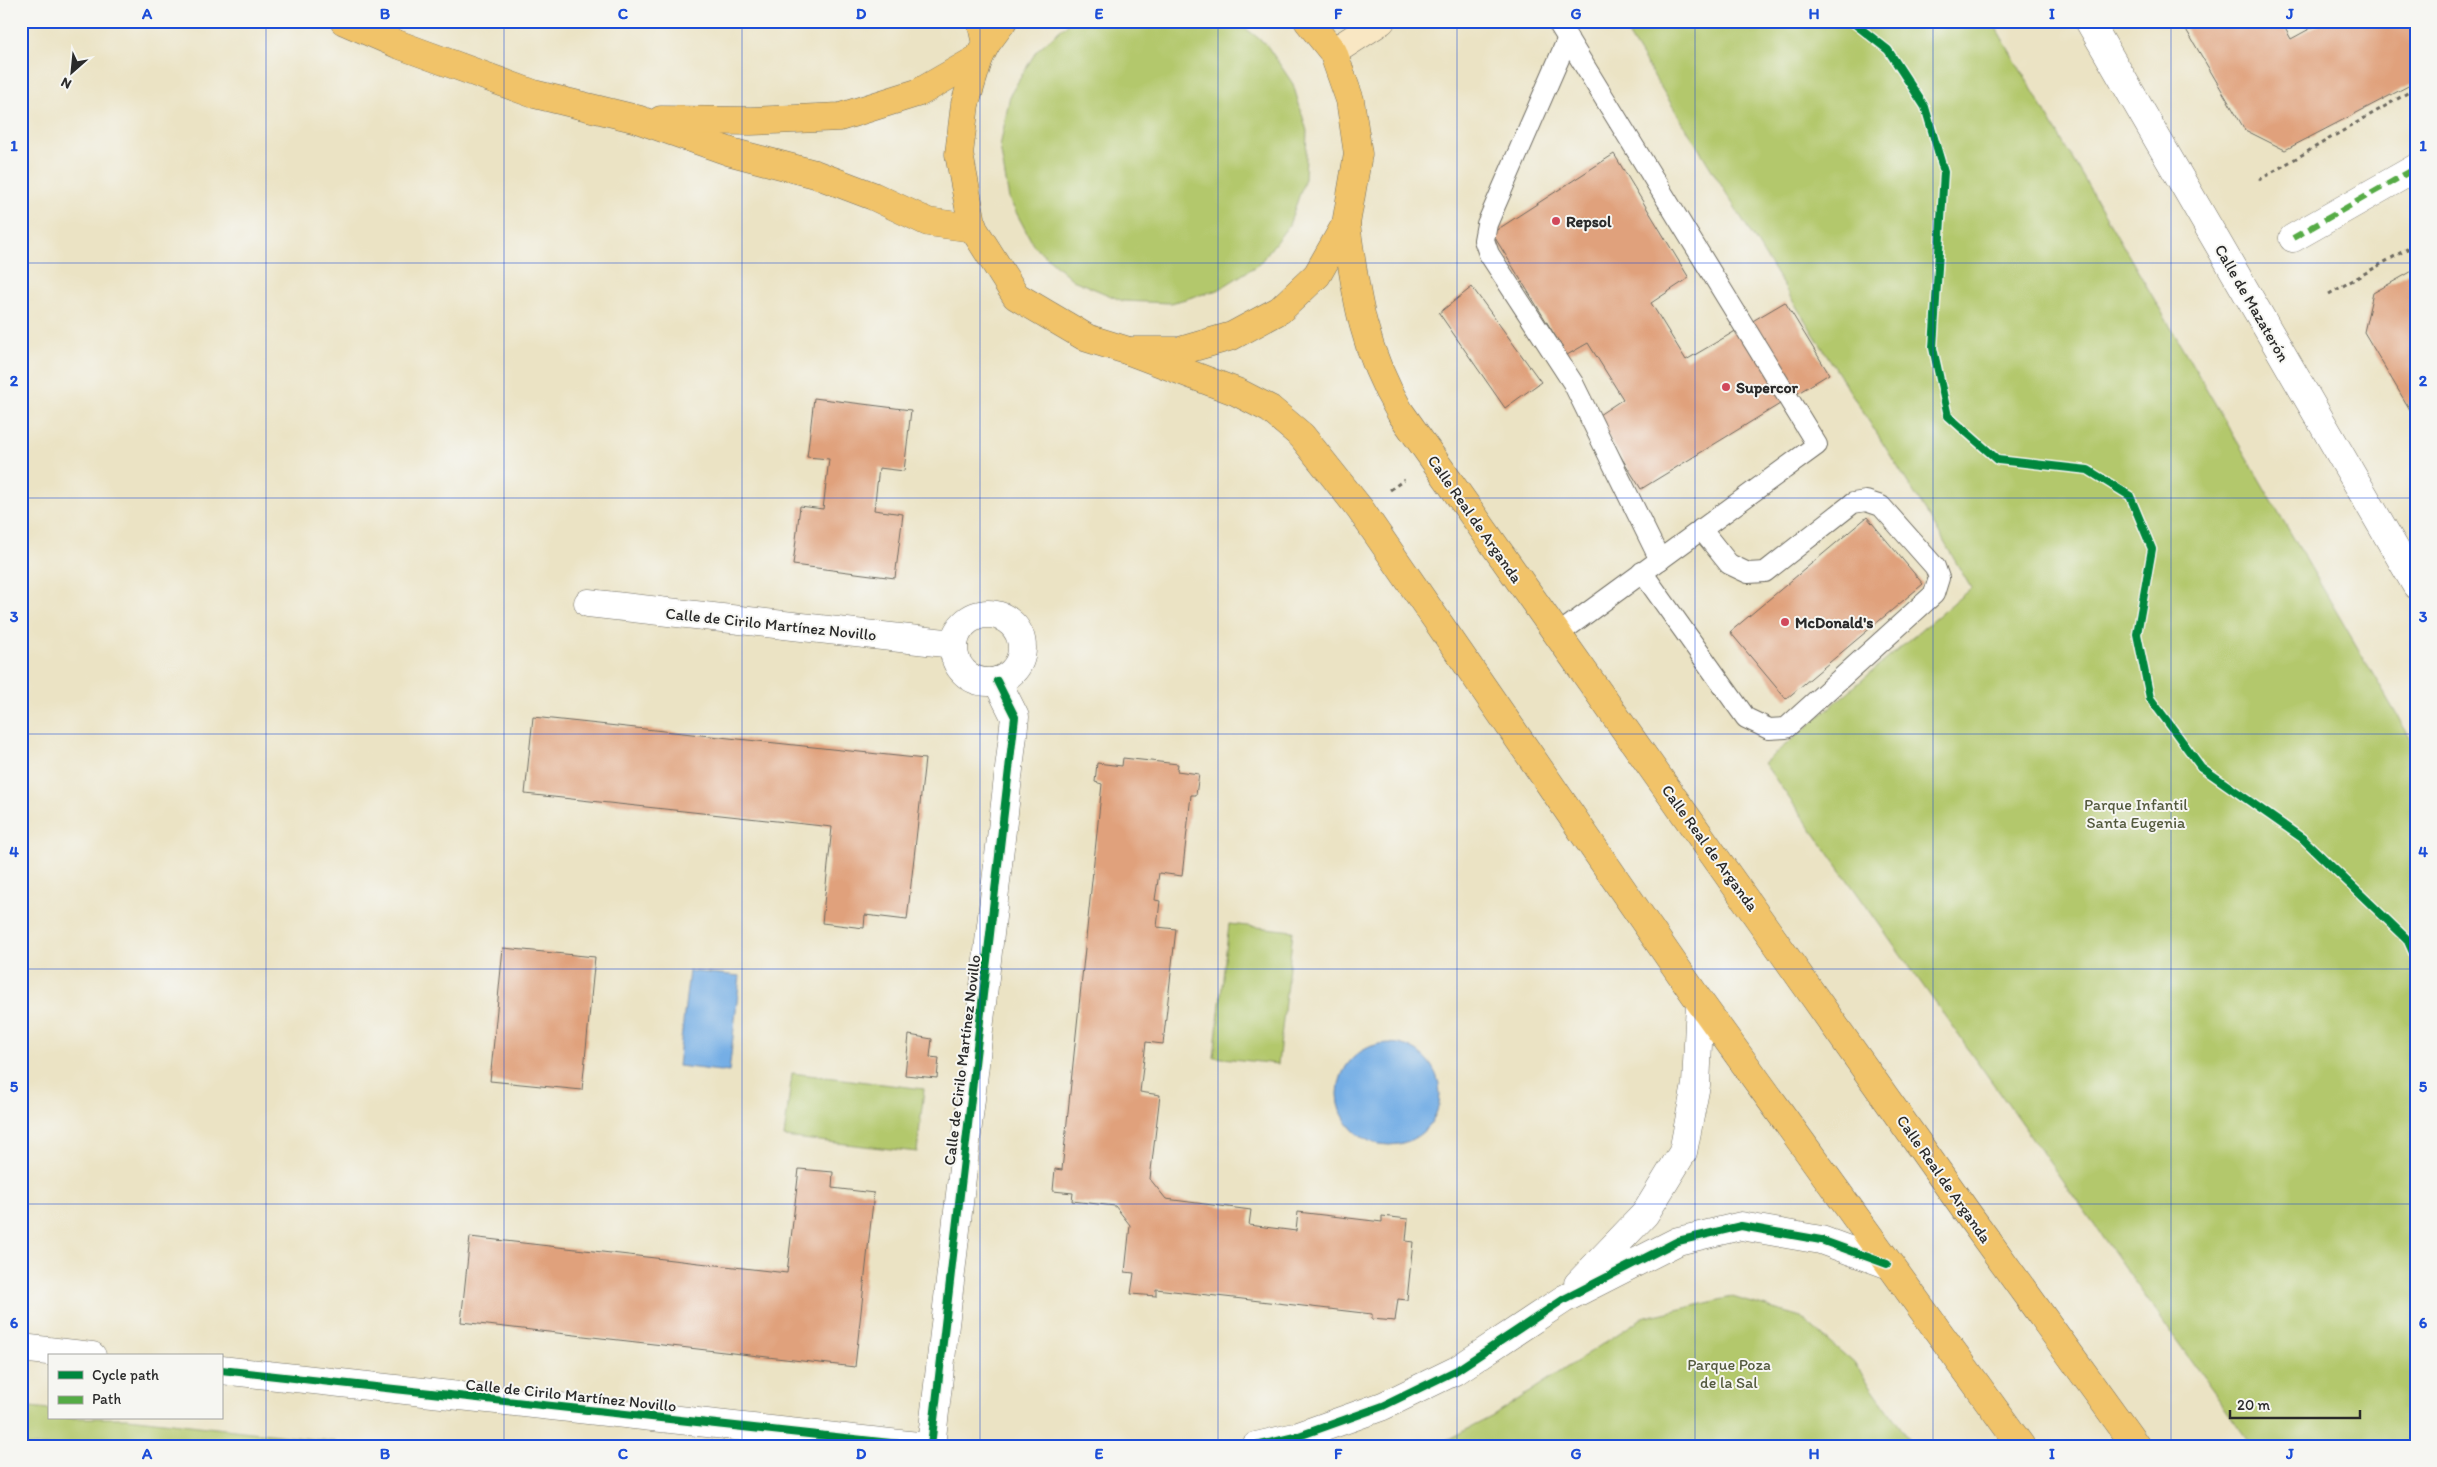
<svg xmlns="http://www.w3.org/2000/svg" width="2437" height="1467" font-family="Itim,sans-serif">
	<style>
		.green { fill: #b3c86c; stroke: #6f7a4c }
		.water { fill: #74aee5; stroke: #506c88 }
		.building { fill: #e0a17b }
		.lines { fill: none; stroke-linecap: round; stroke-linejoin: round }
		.service-casing { stroke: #6e6b61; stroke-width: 22 }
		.pedestrian-casing { stroke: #6e6b61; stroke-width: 29 }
		.minor-casing { stroke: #6e6b61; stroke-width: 29 }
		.secondary-casing { stroke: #6e6b61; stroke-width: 29 }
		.primary-casing { stroke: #6e6b61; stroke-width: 29 }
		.motorway-casing { stroke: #6e6b61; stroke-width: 29 }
		.path { stroke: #6e6b61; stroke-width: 3; stroke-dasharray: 4 4; stroke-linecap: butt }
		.service { stroke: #fff; stroke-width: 20 }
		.pedestrian { stroke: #fff; stroke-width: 28 }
		.minor { stroke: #fff; stroke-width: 28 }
		.secondary { stroke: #f9e7c3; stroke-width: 28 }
		.primary { stroke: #f1c369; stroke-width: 28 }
		.motorway { stroke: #f1c369; stroke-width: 28 }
		.quiet { stroke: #54ab44; stroke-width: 6; stroke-dasharray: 12 6; stroke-linecap: butt }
		.cycleway-casing { stroke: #f6f6f2; stroke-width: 11 }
		.cycleway { stroke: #00873e; stroke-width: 8 }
		.grid { fill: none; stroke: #1d4ed8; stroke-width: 1; stroke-opacity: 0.55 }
		.poi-dot { fill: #d1495b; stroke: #f6f6f2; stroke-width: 2 }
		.labels { text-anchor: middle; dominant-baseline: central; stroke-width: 4; stroke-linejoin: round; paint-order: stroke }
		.poi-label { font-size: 16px; font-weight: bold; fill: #2b2b2b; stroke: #f6f6f2; text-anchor: start }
		.street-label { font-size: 16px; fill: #2b2b2b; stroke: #f6f6f2 }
		.park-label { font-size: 16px; fill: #545a3e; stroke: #f6f6f2 }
		.neatline { fill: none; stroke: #1d4ed8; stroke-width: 2 }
		.grid-label { font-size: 16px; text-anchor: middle; font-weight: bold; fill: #1d4ed8 }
	</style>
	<rect width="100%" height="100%" fill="#f6f6f2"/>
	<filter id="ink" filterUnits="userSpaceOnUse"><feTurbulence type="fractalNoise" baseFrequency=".02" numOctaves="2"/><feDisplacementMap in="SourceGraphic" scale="10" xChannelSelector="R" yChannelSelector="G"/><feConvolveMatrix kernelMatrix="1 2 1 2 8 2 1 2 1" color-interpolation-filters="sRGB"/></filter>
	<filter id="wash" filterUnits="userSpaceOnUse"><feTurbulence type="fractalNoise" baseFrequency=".0096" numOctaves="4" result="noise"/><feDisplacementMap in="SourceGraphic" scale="20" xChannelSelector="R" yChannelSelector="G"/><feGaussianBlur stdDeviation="1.12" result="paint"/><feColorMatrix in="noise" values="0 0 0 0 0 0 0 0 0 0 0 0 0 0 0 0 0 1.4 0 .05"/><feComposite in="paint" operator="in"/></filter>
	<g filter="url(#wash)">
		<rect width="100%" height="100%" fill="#ebe3c4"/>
		<!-- green -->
		<g class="green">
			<polygon points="1071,21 1236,21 1266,44 1293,84 1307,131 1305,179 1289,225 1259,264 1218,290 1171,303 1123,301 1073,280 1034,246 1009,199 1000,147 1010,95 1037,50"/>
			<polygon points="1620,21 1992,21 2416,748 2416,1446 2252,1446 1764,763 1971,588 1930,518 1789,295"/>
			<polygon points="1229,924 1293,931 1278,1064 1214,1057"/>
			<polygon points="792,1073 924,1089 917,1152 784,1137"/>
			<polygon points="1732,1297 1801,1317 1854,1363 1914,1446 1435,1446 1493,1416 1642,1318"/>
			<polygon points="21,1406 49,1409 49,1418 128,1418 375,1446 21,1446"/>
		</g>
		<!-- water -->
		<g class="water">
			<polygon points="689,971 740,976 729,1072 678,1066"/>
			<circle cx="1389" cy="1094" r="51"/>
		</g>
		<g id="blocks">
			<!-- building -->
			<g class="building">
				<polygon points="2181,21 2281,21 2291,39 2324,21 2416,21 2416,82 2285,150 2245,130"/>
				<polygon points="1614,154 1689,278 1651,303 1686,360 1785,302 1829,374 1641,489 1596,417 1623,399 1588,343 1567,355 1492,233"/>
				<polygon points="2416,269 2416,420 2364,332 2373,293"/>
				<polygon points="1472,287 1541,382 1505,408 1439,313"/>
				<polygon points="814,398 911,410 904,471 879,468 874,510 903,514 895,578 793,565 800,506 823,509 829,459 807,457"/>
				<polygon points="1867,517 1923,584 1786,699 1730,632"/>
				<polygon points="533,717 925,759 907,920 865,915 864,928 822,923 832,827 525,794"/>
				<polygon points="1123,758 1178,764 1177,771 1199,774 1196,795 1191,795 1182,876 1159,873 1155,900 1160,901 1157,927 1176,929 1163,1044 1146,1042 1140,1092 1160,1095 1150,1179 1166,1199 1251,1210 1249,1225 1296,1231 1298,1212 1382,1222 1382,1216 1408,1219 1406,1241 1413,1242 1407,1300 1398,1299 1395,1321 1372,1319 1372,1314 1156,1289 1156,1296 1131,1294 1134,1273 1125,1272 1130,1225 1115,1206 1072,1201 1073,1193 1053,1191 1055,1169 1062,1170 1102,784 1095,782 1097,763 1122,766"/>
				<polygon points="503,948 595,957 582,1090 490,1081"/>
				<polygon points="909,1035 932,1039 930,1057 939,1058 937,1078 905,1075"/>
				<polygon points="799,1169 833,1172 832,1188 874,1193 855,1367 461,1322 470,1237 787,1273"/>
			</g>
		</g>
	</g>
	<g filter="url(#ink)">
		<use href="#blocks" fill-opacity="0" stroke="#6e6b61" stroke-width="1"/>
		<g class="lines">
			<defs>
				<g id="service">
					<polyline points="1568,38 1487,224 1484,240 1489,254 1573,383 1660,560"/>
					<polyline points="1642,572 1746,718 1769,729 1786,728 1934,594 1939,578 1935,567 1881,506 1866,501 1853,503 1765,572 1748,573 1729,564 1701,529"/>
					<polyline points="1557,635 1817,445 1557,21"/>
				</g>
				<polyline id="pedestrian" points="2293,238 2416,168"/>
				<g id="minor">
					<polyline points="2089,21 2416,585"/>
					<polyline points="588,603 954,644"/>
					<circle cx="988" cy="648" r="34"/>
					<polyline points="1578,1284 1645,1214 1683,1152 1696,1085 1700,1002"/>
					<polyline points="21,1348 92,1356"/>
					<polyline points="221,1370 918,1446"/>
					<polyline points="931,1446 1015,717 997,681"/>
					<polyline points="1256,1446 1299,1436 1383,1406 1457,1370 1564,1299 1678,1241 1741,1226 1821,1240 1887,1264"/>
				</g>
				<polyline id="secondary" points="1333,52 1381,21"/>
				<g id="primary">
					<polyline points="344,21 397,44 534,94 637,119 731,152 815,174 873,196 928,222 973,228"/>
					<polyline points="1003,21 986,44 979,58 965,104 959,154 973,228 1016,296 1087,338 1129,351 1180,351 1232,336 1280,310 1317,275 1346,224 1358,154 1350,100 1333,52 1308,21"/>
					<polyline points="661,120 751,121 840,117 920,92 979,58"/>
					<path d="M1346,224C1356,296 1362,347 1400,412L1968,1214L2136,1446"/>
					<polyline points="1129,351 1237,392 1270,409 1302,436 1360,509 1700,1002 2021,1446"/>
				</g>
				<polyline id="motorway" points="981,21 986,44"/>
			</defs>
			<!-- service casing -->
			<use href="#service" class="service-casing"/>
			<!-- pedestrian casing -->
			<use href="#pedestrian" class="pedestrian-casing"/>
			<!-- minor casing -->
			<use href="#minor" class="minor-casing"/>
			<!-- secondary casing -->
			<use href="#secondary" class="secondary-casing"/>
			<!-- primary casing -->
			<use href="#primary" class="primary-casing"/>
			<!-- motorway casing -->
			<use href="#motorway" class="motorway-casing"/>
			<!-- path -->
			<g class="path">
				<polyline points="2259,180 2416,88"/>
				<polyline points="2329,294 2416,244"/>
				<polyline points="1390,490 1404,480"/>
			</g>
			<!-- service -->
			<use href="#service" class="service"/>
			<!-- pedestrian -->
			<use href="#pedestrian" class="pedestrian"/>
			<!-- minor -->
			<use href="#minor" class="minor"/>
			<!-- secondary -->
			<use href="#secondary" class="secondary"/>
			<!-- primary -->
			<use href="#primary" class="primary"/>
			<!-- motorway -->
			<use href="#motorway" class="motorway"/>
			<!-- quiet -->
			<polyline class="quiet" points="2293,238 2416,168"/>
			<defs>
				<g id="cycleway">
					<polyline points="1851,21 1888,50 1925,107 1944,172 1933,348 1948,416 1998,460 2088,470 2130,496 2152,549 2137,634 2150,698 2201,767 2302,838 2407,939 2416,959"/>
					<polyline points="221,1370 918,1446"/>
					<polyline points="931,1446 1015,717 997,681"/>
					<polyline points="1256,1446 1299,1436 1383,1406 1457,1370 1564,1299 1678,1241 1741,1226 1821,1240 1887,1264"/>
				</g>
			</defs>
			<!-- cycleway casing -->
			<use href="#cycleway" class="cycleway-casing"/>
			<!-- cycleway -->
			<use href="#cycleway" class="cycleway"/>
		</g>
	</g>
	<!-- grid -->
	<path class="grid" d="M266,21V1446M504,21V1446M742,21V1446M980,21V1446M1218,21V1446M1457,21V1446M1695,21V1446M1933,21V1446M2171,21V1446M21,263H2416M21,498H2416M21,734H2416M21,969H2416M21,1204H2416"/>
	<!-- markers -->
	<g class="poi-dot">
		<circle cx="1556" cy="221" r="5"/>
		<circle cx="1726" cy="387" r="5"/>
		<circle cx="1785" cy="622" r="5"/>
	</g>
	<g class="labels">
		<!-- poi labels -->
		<g class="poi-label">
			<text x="1566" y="221">Repsol</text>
			<text x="1736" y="387">Supercor</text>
			<text x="1795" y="622">McDonald's</text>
		</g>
		<!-- street labels -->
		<g class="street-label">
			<text transform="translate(2252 303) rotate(60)">Calle de Mazaterón</text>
			<text transform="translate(1475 519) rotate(55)">Calle Real de Arganda</text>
			<text transform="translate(771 624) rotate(6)">Calle de Cirilo Martínez Novillo</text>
			<text transform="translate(1710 848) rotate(54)">Calle Real de Arganda</text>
			<text transform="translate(962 1060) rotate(-83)">Calle de Cirilo Martínez Novillo</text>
			<text transform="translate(1944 1179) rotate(55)">Calle Real de Arganda</text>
			<text transform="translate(571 1395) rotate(6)">Calle de Cirilo Martínez Novillo</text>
		</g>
		<!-- park labels -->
		<g class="park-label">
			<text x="2136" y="804">Parque Infantil<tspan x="2136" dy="18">Santa Eugenia</tspan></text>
			<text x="1729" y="1364">Parque Poza<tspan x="1729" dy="18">de la Sal</tspan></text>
		</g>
	</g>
	<!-- margin -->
	<rect width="2437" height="1467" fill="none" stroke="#f6f6f2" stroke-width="55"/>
	<!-- legend -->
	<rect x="48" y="1354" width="175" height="65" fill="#f6f6f2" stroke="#a5a5a2"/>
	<rect x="58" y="1371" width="25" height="8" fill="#00873e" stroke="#a5a5a2"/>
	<text x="92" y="1380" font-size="15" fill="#2b2b2b">Cycle path</text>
	<rect x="58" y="1396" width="25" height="8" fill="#54ab44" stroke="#a5a5a2"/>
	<text x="92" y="1404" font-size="15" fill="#2b2b2b">Path</text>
	<!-- north arrow -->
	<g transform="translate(72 72) rotate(207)" stroke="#f6f6f2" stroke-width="4" paint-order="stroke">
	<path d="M0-4L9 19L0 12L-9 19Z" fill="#2b2b2b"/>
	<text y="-8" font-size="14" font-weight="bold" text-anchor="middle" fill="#2b2b2b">N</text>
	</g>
	<!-- scale -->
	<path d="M2230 1410v8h130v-8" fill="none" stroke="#2b2b2b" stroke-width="2.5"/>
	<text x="2237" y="1410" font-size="15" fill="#2b2b2b" stroke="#f6f6f2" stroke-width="4" paint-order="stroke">20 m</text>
	<rect x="28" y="28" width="2382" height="1412" class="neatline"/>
	<g class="grid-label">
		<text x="147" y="19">A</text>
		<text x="385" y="19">B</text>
		<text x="623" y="19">C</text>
		<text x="861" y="19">D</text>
		<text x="1099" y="19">E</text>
		<text x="1338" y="19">F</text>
		<text x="1576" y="19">G</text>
		<text x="1814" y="19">H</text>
		<text x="2052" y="19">I</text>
		<text x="2290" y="19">J</text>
		<text x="14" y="151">1</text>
		<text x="2423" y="151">1</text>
		<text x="14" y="386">2</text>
		<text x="2423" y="386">2</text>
		<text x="14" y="622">3</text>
		<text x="2423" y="622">3</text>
		<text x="14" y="857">4</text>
		<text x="2423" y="857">4</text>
		<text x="14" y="1092">5</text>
		<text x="2423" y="1092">5</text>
		<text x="14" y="1328">6</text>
		<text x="2423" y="1328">6</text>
		<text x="147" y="1459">A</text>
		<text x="385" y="1459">B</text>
		<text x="623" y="1459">C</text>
		<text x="861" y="1459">D</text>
		<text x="1099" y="1459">E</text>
		<text x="1338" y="1459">F</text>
		<text x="1576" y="1459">G</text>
		<text x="1814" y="1459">H</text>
		<text x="2052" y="1459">I</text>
		<text x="2290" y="1459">J</text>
	</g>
</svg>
